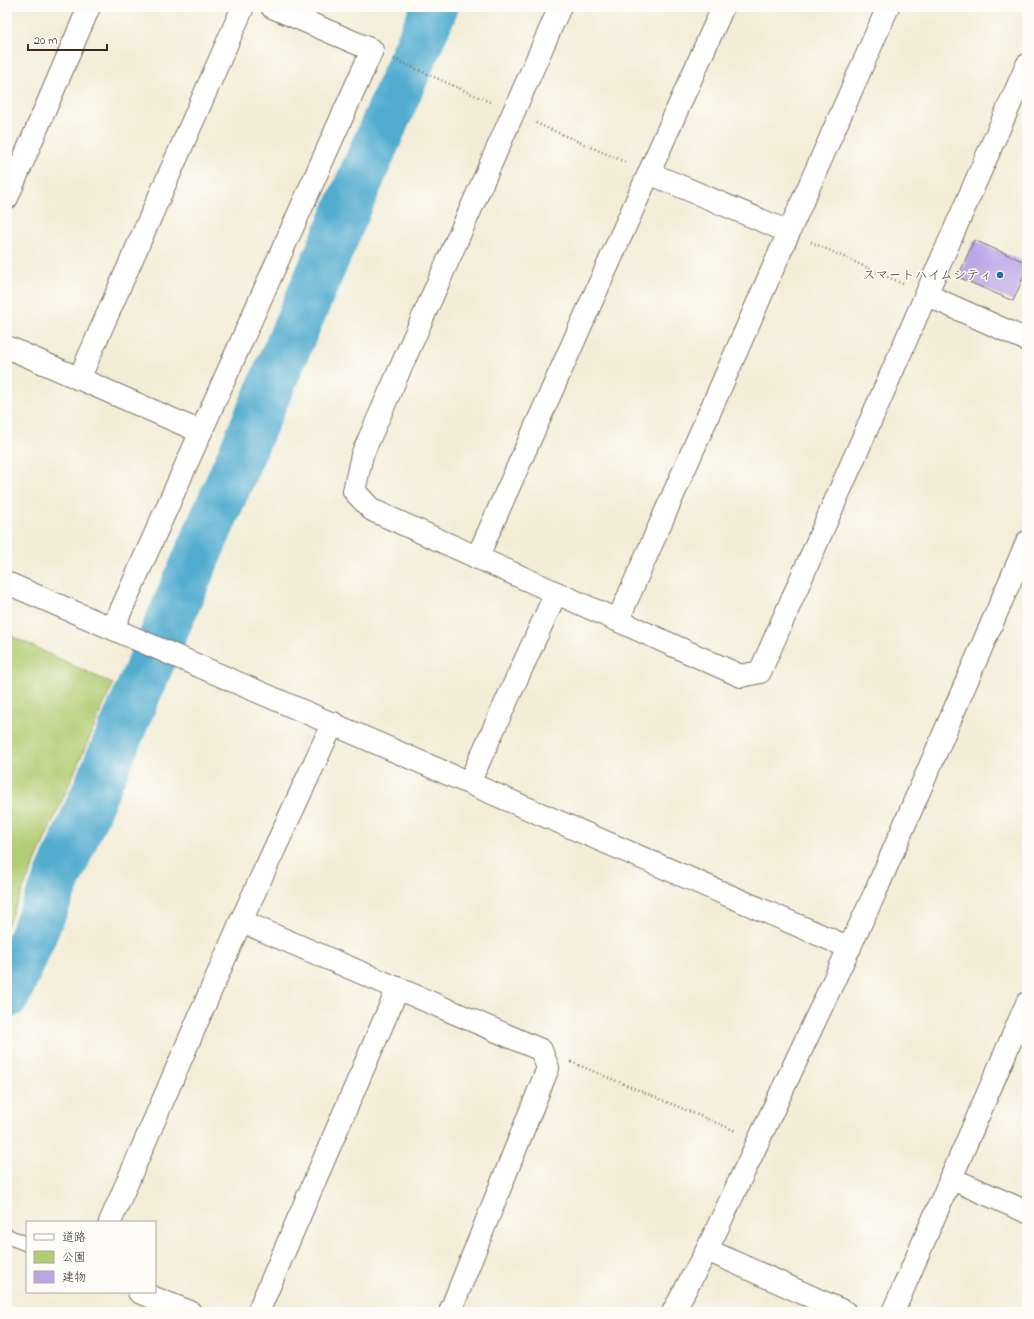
<svg xmlns="http://www.w3.org/2000/svg" width="1034" height="1319" font-family="'Indie Flower','Klee One',sans-serif">
	<style>
		.green { fill: #b1cd74; stroke: #767c49 }
		.lines { fill: none; stroke-linecap: round; stroke-linejoin: round }
		.river { stroke: #51accf; stroke-width: 47 }
		.building { fill: #bea5e7 }
		.lane-casing { stroke: #7b6e5f; stroke-width: 16 }
		.street-casing { stroke: #7b6e5f; stroke-width: 24 }
		.secondary-casing { stroke: #7b6e5f; stroke-width: 24 }
		.path { stroke: #7b6e5f; stroke-width: 2.5; stroke-dasharray: 1 3; stroke-linecap: butt }
		.lane { stroke: #fff; stroke-width: 14 }
		.street { stroke: #fff; stroke-width: 22 }
		.secondary { stroke: #fff; stroke-width: 22 }
		.poi-dot { fill: #1f6fb2; stroke: #fdfcf7; stroke-width: 1.5 }
		.labels { text-anchor: middle; dominant-baseline: central; stroke-width: 3; stroke-linejoin: round; paint-order: stroke }
		.poi-label { font-size: 13px; fill: #3b2a1e; stroke: #fdfcf7; text-anchor: end }
	</style>
	<rect width="100%" height="100%" fill="#fdfcf7"/>
	<filter id="ink" filterUnits="userSpaceOnUse"><feTurbulence type="fractalNoise" baseFrequency=".025" numOctaves="2"/><feDisplacementMap in="SourceGraphic" scale="8" xChannelSelector="R" yChannelSelector="G"/><feConvolveMatrix kernelMatrix="1 2 1 2 8 2 1 2 1" color-interpolation-filters="sRGB"/></filter>
	<filter id="wash" filterUnits="userSpaceOnUse"><feTurbulence type="fractalNoise" baseFrequency=".012" numOctaves="4" result="noise"/><feDisplacementMap in="SourceGraphic" scale="16" xChannelSelector="R" yChannelSelector="G"/><feGaussianBlur stdDeviation="0.9" result="paint"/><feColorMatrix in="noise" values="0 0 0 0 0 0 0 0 0 0 0 0 0 0 0 0 0 1.4 0 .05"/><feComposite in="paint" operator="in"/></filter>
	<g filter="url(#wash)">
		<rect width="100%" height="100%" fill="#f3edd7"/>
		<!-- green -->
		<polygon class="green" points="7,634 113,684 7,926"/>
		<g class="lines">
			<!-- river -->
			<polyline class="river" points="7,995 435,7"/>
		</g>
		<g id="blocks">
			<!-- building -->
			<polygon class="building" points="974,240 1027,263 1027,269 1013,301 958,277"/>
		</g>
	</g>
	<g filter="url(#ink)">
		<use href="#blocks" fill-opacity="0" stroke="#7b6e5f" stroke-width="1"/>
		<g class="lines">
			<defs>
				<polyline id="lane" points="7,1236 27,1244"/>
				<g id="street">
					<polyline points="560,7 362,455 354,491 372,510 741,676 760,672 1027,65"/>
					<polyline points="649,173 789,232"/>
					<polyline points="7,198 89,7"/>
					<polyline points="927,295 1027,340"/>
					<polyline points="7,347 201,432"/>
					<polyline points="79,379 243,7"/>
					<polyline points="477,558 723,7"/>
					<polyline points="618,620 888,7"/>
					<polyline points="113,628 372,50 272,7"/>
					<polyline points="469,783 556,593"/>
					<polyline points="241,921 541,1050 548,1068 450,1312"/>
					<polyline points="950,1178 1027,1212"/>
					<polyline points="110,1222 241,921 333,723"/>
					<polyline points="139,1292 190,1312"/>
					<polyline points="258,1312 398,988"/>
					<polyline points="673,1312 707,1250 845,1312"/>
					<polyline points="893,1312 1027,1003"/>
				</g>
				<g id="secondary">
					<polyline points="7,583 850,948"/>
					<polyline points="707,1250 875,893 1027,542"/>
				</g>
			</defs>
			<!-- lane casing -->
			<use href="#lane" class="lane-casing"/>
			<!-- street casing -->
			<use href="#street" class="street-casing"/>
			<!-- secondary casing -->
			<use href="#secondary" class="secondary-casing"/>
			<!-- path -->
			<g class="path">
				<polyline points="394,59 492,103"/>
				<polyline points="536,123 627,163"/>
				<polyline points="811,242 903,284"/>
				<polyline points="571,1062 736,1131"/>
			</g>
			<!-- lane -->
			<use href="#lane" class="lane"/>
			<!-- street -->
			<use href="#street" class="street"/>
			<!-- secondary -->
			<use href="#secondary" class="secondary"/>
		</g>
	</g>
	<!-- markers -->
	<circle class="poi-dot" cx="1000" cy="275" r="4"/>
	<g class="labels">
		<!-- poi labels -->
		<g class="poi-label">
			<text x="992" y="275">スマートハイムシティ</text>
		</g>
	</g>
	<!-- margin -->
	<rect width="1034" height="1319" fill="none" stroke="#fdfcf7" stroke-width="24"/>
	<!-- legend -->
	<rect x="26" y="1221" width="130" height="72" fill="#fdfcf7" stroke="#afa8a0"/>
	<rect x="34" y="1234" width="20" height="6" fill="#ffffff" stroke="#afa8a0"/>
	<text x="62" y="1241" font-size="12" fill="#3b2a1e">道路</text>
	<rect x="34" y="1251" width="20" height="12" fill="#b1cd74" stroke="#afa8a0"/>
	<text x="62" y="1261" font-size="12" fill="#3b2a1e">公園</text>
	<rect x="34" y="1271" width="20" height="12" fill="#bea5e7" stroke="#afa8a0"/>
	<text x="62" y="1281" font-size="12" fill="#3b2a1e">建物</text>
	<!-- scale -->
	<path d="M28 44v6h79v-6" fill="none" stroke="#3b2a1e" stroke-width="2"/>
	<text x="34" y="44" font-size="12" fill="#3b2a1e" stroke="#fdfcf7" stroke-width="3" paint-order="stroke">20 m</text>
</svg>
